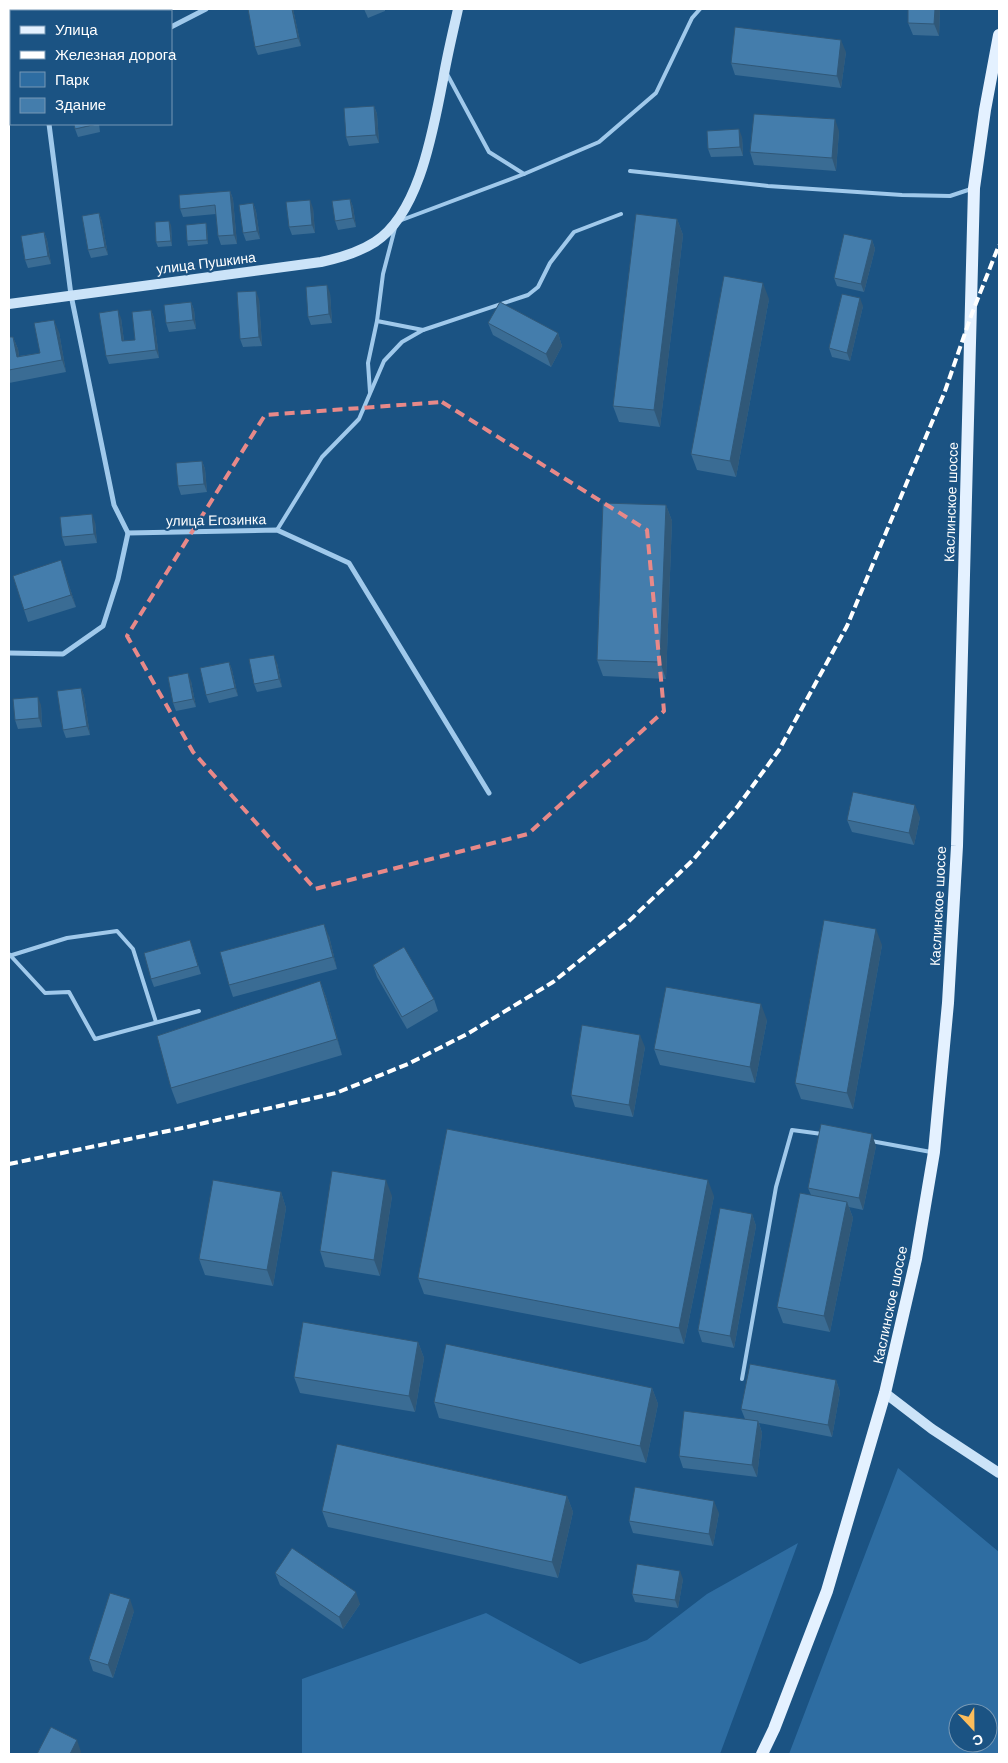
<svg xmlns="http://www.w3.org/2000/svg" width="1008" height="1763" font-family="Helvetica,sans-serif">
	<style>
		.green { fill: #2e6da2; fill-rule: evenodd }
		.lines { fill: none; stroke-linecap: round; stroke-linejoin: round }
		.lane { stroke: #a0c9eb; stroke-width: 4 }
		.street { stroke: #a0c9eb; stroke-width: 5 }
		.secondary { stroke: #cbe3f8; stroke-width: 10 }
		.primary { stroke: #e4f1ff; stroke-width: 12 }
		.rail { stroke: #fff; stroke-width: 4; stroke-dasharray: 9 4; stroke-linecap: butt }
		.wall { fill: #3a6c94 }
		.shaded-wall { fill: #305878 }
		.building { fill: #447dac; stroke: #305878 }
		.marked { fill: none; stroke: #e88989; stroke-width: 4; stroke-dasharray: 10 6; stroke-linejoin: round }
		.labels { text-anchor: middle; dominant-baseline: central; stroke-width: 4.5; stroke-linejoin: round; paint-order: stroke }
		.street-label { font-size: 14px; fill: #fff; stroke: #1b5383 }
	</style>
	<rect width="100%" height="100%" fill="#1b5383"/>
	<!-- green -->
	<g class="green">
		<path d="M898,1468L999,1552V1754H789ZM958,1713H988V1743H958Z"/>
		<polygon points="798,1543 720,1754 302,1754 302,1679 486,1613 580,1664 647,1640 707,1594"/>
	</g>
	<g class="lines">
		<!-- lane -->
		<g class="lane">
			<polyline points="447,74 489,152 524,174"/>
			<polyline points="630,171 768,186 902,195 950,196 971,189"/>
			<polyline points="399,221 524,174 599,142 656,93 692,18 700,9"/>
			<polyline points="395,228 383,274 377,321 423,330"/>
			<polyline points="370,392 368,363 377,321"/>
			<polyline points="277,530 322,457 359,419 384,361 402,342 423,330 528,295 538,287 550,263 574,232 621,214"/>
			<polyline points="9,954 45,993 69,992 95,1039 199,1011"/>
			<polyline points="9,956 67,938 117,931 133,949 156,1022"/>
			<polyline points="871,1141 931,1152"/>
			<polyline points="742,1379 776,1187 792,1130 822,1134"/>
		</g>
		<!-- street -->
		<g class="street">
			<polyline points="171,27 206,9"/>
			<polyline points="49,124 71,295 114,505 128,533"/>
			<polyline points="9,653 63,654 103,626 118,579 128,533 277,530 349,563 489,793"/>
		</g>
		<!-- secondary -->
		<g class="secondary">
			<path d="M9,304L321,262C340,258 358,253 375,242C420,213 433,129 443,80C447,56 453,32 458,9"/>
			<polyline points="885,1393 932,1429 999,1473"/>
		</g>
		<!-- primary -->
		<polyline class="primary" points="762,1754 774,1729 827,1591 885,1393 916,1259 934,1152 948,1003 957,846 974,188 985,110 999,35"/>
		<!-- rail -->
		<polyline class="rail" points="9,1164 187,1127 336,1093 408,1064 469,1033 553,982 628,922 693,860 738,806 779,750 847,626 945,391 971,316 999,245"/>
	</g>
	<!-- wall -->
	<g class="wall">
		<polygon points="293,9 301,46 258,55 255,47"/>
		<polygon points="364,9 385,9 385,11 368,18"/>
		<polygon points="940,9 939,36 913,35 908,23"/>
		<polygon points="846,52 841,88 735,75 731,63"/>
		<polygon points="374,106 377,114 379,143 349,146 346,137"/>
		<polygon points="99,124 100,132 78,137 75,129"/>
		<polygon points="839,131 836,171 754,165 750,152"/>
		<polygon points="742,137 743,156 711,157 708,149"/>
		<polygon points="230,191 233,199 237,244 221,245 218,236 216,214 183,217 180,209"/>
		<polygon points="350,199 353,207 356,227 338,230 335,221"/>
		<polygon points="253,203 256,211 260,239 246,241 243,233"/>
		<polygon points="313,208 315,233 292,235 289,227"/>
		<polygon points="99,213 102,222 108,255 91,258 88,250"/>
		<polygon points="677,219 683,235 660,427 619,422 613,406"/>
		<polygon points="206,223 207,228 208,244 188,246 187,241"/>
		<polygon points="171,225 172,246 158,247 156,242"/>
		<polygon points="44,232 47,240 51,264 28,268 25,260"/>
		<polygon points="872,240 875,249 864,292 837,286 834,278"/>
		<polygon points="330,293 332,323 311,325 308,317"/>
		<polygon points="259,299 262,346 243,347 240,339"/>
		<polygon points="769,299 736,477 697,470 691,454"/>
		<polygon points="191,302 194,310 196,329 169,332 166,323"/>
		<polygon points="863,306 850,361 832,357 829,348"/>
		<polygon points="151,310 154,318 159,358 109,364 106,356 121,318 124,341 135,340"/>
		<polygon points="488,323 558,333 562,346 551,367 493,335"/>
		<polygon points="59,332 66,372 9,383 9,337 13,337 18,349 19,356 40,353"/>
		<polygon points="202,461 205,469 207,492 181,495 178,486"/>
		<polygon points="666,505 672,521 666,679 603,676 597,660"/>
		<polygon points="95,522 97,543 65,546 62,537"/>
		<polygon points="65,573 76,607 28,622 24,610"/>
		<polygon points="229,662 232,670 238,696 209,703 206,695"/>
		<polygon points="277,663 282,687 257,692 254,684"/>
		<polygon points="191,681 196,707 176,711 173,703"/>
		<polygon points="81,688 84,696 90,735 66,738 63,730"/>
		<polygon points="41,705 42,727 18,729 15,720"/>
		<polygon points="920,817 914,845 852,832 847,820"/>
		<polygon points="329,936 337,969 233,997 229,985"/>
		<polygon points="190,940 201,974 154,987 151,979"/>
		<polygon points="882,945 853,1109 801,1099 795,1083"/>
		<polygon points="373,965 434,999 438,1011 407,1029 377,977"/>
		<polygon points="320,981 326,997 342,1055 177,1104 171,1088"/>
		<polygon points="767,1020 755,1083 660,1065 654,1049"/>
		<polygon points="645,1047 633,1117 575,1107 571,1095"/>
		<polygon points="876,1146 863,1210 849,1207 853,1218 830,1332 783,1323 777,1307 811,1195 808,1188"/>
		<polygon points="281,1192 286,1208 273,1286 205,1275 199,1259"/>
		<polygon points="392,1196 380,1276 325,1267 320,1251"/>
		<polygon points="714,1196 684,1344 424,1294 418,1278"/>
		<polygon points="752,1214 756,1226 734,1348 702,1342 698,1330"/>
		<polygon points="418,1342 424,1358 415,1412 300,1393 294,1377"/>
		<polygon points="836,1380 840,1392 832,1437 759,1423 762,1433 757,1477 683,1468 679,1456 745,1419 741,1409"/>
		<polygon points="652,1388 658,1404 646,1463 439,1418 434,1402"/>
		<polygon points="567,1496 573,1512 558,1578 328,1527 322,1511"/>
		<polygon points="719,1513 713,1546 633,1533 629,1521"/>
		<polygon points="275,1573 360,1604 343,1629 280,1585"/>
		<polygon points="683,1579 678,1608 635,1602 632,1594"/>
		<polygon points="134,1611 113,1678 93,1671 89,1659"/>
	</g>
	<!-- shaded-wall -->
	<g class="shaded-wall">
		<polygon points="292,9 293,9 301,46 298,38"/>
		<polygon points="935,9 940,9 939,36 934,24"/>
		<polygon points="841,40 846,52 841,88 837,76"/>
		<polygon points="374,106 377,114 379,143 376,135"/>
		<polygon points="835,119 839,131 836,171 832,158"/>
		<polygon points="739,129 742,137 743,156 740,147"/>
		<polygon points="230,191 233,199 237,244 234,235"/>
		<polygon points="350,199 353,207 356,227 353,218"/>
		<polygon points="310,200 313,208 315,233 312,225"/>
		<polygon points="253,203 256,211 260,239 257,231"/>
		<polygon points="99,213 102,222 108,255 105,247"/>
		<polygon points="677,219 683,235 660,427 654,410"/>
		<polygon points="169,221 171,225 172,246 171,241"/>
		<polygon points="206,223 207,228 208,244 207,240"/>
		<polygon points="44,232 47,240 51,264 48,256"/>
		<polygon points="872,240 875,249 864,292 861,284"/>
		<polygon points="763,283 769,299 736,477 730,461"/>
		<polygon points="327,285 330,293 332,323 329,314"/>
		<polygon points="256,291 259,299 262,346 259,337"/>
		<polygon points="860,298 863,306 850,361 847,353"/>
		<polygon points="191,302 194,310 196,329 193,320"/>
		<polygon points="118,310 121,318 125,349 122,341"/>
		<polygon points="151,310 154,318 159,358 156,350"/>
		<polygon points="54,320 59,332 66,372 62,360"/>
		<polygon points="558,333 562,346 551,367 546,354"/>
		<polygon points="13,337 18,349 21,369 17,357"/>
		<polygon points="202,461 205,469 207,492 204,484"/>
		<polygon points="666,505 672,521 666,679 660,662"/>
		<polygon points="92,514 95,522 97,543 94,534"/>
		<polygon points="61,560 65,573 76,607 71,595"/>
		<polygon points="274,655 277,663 282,687 279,679"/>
		<polygon points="229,662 232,670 238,696 235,688"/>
		<polygon points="188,673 191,681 196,707 193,699"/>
		<polygon points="81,688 84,696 90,735 87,726"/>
		<polygon points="38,697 41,705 42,727 39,718"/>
		<polygon points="915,805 920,817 914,845 909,833"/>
		<polygon points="324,924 329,936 337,969 333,957"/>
		<polygon points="876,929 882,945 853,1109 847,1093"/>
		<polygon points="320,981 326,997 342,1055 337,1039"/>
		<polygon points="761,1004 767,1020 755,1083 750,1067"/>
		<polygon points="640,1035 645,1047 633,1117 629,1105"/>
		<polygon points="872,1134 876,1146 863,1210 859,1198"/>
		<polygon points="386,1180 392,1196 380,1276 374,1260"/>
		<polygon points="708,1180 714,1196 684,1344 679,1328"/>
		<polygon points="281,1192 286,1208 273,1286 267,1270"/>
		<polygon points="847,1202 853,1218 830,1332 824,1316"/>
		<polygon points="752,1214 756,1226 734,1348 730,1336"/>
		<polygon points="418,1342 424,1358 415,1412 409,1396"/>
		<polygon points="836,1380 840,1392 832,1437 828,1425"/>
		<polygon points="652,1388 658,1404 646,1463 640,1446"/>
		<polygon points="758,1421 762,1433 757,1477 752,1465"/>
		<polygon points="567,1496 573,1512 558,1578 552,1562"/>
		<polygon points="714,1501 719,1513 713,1546 709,1534"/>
		<polygon points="680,1571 683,1579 678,1608 675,1600"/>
		<polygon points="356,1592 360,1604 343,1629 339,1617"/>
		<polygon points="130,1599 134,1611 113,1678 108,1665"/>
		<polygon points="77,1740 81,1752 80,1754 70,1754"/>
	</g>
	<!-- building -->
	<g class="building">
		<polygon points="248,9 292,9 298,38 255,47"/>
		<polygon points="908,9 935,9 934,24 908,23"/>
		<polygon points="735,27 841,40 837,76 731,63"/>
		<polygon points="374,106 376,135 346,137 344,108"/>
		<polygon points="754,114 835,119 832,158 750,152"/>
		<polygon points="74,124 97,124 75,129"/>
		<polygon points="739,129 740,147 708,149 707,131"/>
		<polygon points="230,191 234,235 218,236 215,205 180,209 179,195"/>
		<polygon points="350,199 353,218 335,221 332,201"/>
		<polygon points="310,200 312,225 289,227 286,202"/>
		<polygon points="253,203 257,231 243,233 239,205"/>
		<polygon points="99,213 105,247 88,250 82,216"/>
		<polygon points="636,214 677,219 654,410 613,406"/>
		<polygon points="169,221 171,241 156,242 155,222"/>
		<polygon points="206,223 207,240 187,241 186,225"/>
		<polygon points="44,232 48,256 25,260 21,236"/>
		<polygon points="844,234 872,240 861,284 834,278"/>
		<polygon points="724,276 763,283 730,461 691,454"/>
		<polygon points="327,285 329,314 308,317 306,287"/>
		<polygon points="256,291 259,337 240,339 237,292"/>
		<polygon points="842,294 860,298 847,353 829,348"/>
		<polygon points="191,302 193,320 166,323 164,305"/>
		<polygon points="500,302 558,333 546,354 488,323"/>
		<polygon points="118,310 122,341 135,340 132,312 151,310 156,350 106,356 99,313"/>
		<polygon points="54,320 62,360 9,370 9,337 13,337 17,357 40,353 34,323"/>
		<polygon points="202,461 204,484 178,486 176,463"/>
		<polygon points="603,503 666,505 660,662 597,660"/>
		<polygon points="92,514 94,534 62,537 60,517"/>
		<polygon points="61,560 71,595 24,610 13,576"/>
		<polygon points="274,655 279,679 254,684 249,659"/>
		<polygon points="229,662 235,688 206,695 200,668"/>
		<polygon points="188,673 193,699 173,703 168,677"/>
		<polygon points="81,688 87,726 63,730 57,691"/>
		<polygon points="38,697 39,718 15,720 13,699"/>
		<polygon points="853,792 915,805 909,833 847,820"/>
		<polygon points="824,920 876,929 847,1093 795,1083"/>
		<polygon points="324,924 333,957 229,985 220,952"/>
		<polygon points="190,940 198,966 151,979 144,953"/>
		<polygon points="404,947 434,999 402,1017 373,965"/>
		<polygon points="320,981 337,1039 171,1088 157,1036"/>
		<polygon points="666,987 761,1004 750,1067 654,1049"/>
		<polygon points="582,1025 640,1035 629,1105 571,1095"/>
		<polygon points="821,1124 872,1134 859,1198 808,1188"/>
		<polygon points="447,1129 708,1180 679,1328 418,1278"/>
		<polygon points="332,1171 386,1180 374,1260 320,1251"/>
		<polygon points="213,1180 281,1192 267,1270 199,1259"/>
		<polygon points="800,1193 847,1202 824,1316 777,1307"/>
		<polygon points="720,1208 752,1214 730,1336 698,1330"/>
		<polygon points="303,1322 418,1342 409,1396 294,1377"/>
		<polygon points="446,1344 652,1388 640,1446 434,1402"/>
		<polygon points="750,1364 836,1380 828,1425 741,1409"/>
		<polygon points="684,1411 758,1421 752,1465 679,1456"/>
		<polygon points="337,1444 567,1496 552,1562 322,1511"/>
		<polygon points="635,1487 714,1501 709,1534 629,1521"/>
		<polygon points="292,1548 356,1592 339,1617 275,1573"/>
		<polygon points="637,1564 680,1571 675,1600 632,1594"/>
		<polygon points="110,1593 130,1599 108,1665 89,1659"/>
		<polygon points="51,1727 77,1740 70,1754 37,1754"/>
	</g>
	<!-- marked area -->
	<path class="marked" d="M442,402L647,530L664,711L528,834L315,889L193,752L127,636L265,415Z"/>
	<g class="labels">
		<!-- street labels -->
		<g class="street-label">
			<text transform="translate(206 263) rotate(-7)">улица Пушкина</text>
			<text transform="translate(951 502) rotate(-88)">Каслинское шоссе</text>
			<text transform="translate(216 520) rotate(-1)">улица Егозинка</text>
			<text transform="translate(938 906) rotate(-87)">Каслинское шоссе</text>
			<text transform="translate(890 1305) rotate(-78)">Каслинское шоссе</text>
		</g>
	</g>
	<!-- border -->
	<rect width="1008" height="1763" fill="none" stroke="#ffffff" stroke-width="20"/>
	<!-- legend -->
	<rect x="10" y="10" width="162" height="115" fill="#1b5383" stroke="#7698b5"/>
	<rect x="20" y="26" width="25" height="8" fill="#e4f1ff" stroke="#7698b5"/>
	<text x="55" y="35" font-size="15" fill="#ffffff">Улица</text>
	<rect x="20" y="51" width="25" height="8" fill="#ffffff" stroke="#7698b5"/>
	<text x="55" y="60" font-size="15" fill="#ffffff">Железная дорога</text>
	<rect x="20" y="72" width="25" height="15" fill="#2e6da2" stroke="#7698b5"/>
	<text x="55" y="85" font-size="15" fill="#ffffff">Парк</text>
	<rect x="20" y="98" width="25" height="15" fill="#447dac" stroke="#7698b5"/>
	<text x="55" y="110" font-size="15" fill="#ffffff">Здание</text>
	<!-- north arrow -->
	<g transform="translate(973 1728) rotate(158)"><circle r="24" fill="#1b5383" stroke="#7698b5"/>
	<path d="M0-4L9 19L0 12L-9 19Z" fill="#fcbd5c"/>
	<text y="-8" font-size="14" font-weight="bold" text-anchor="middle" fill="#ffffff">С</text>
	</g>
</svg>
